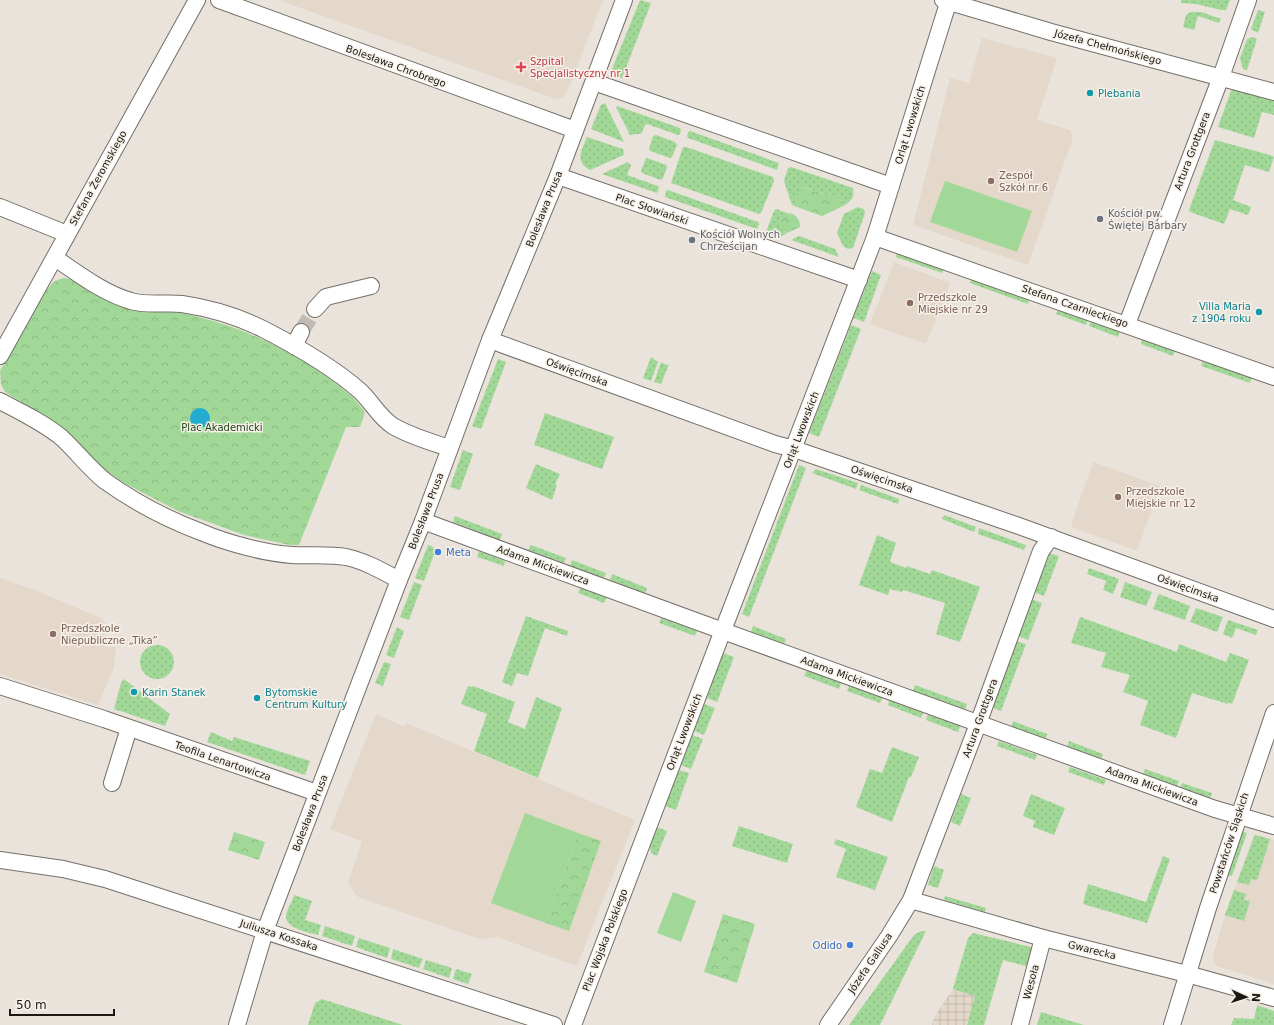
<svg xmlns="http://www.w3.org/2000/svg" width="1274" height="1025" font-family="'DejaVu Sans',sans-serif">
	<style>
		.built { fill: #e3d8ca }
		.industrial { fill: url(#industrial-grid) }
		.grass { fill: url(#grass-dots) }
		.park { fill: url(#park-crowns) }
		.garden { fill: #a2d897 }
		.water { fill: #22acd0 }
		.lines { fill: none; stroke-linecap: round; stroke-linejoin: round }
		.minor-tunnel { stroke: #c0bab4; stroke-width: 16; stroke-dasharray: 16 8; stroke-linecap: butt }
		.minor-casing { stroke: #746f68; stroke-width: 18 }
		.minor { stroke: #fff; stroke-width: 16 }
		.health-dot { fill: #e0444e; stroke: #f7f1e9; stroke-width: 1.5 }
		.culture-dot { fill: #0f9aa8; stroke: #f7f1e9; stroke-width: 1.5 }
		.education-dot { fill: #8d6e63; stroke: #f7f1e9; stroke-width: 1.5 }
		.worship-dot { fill: #6b7280; stroke: #f7f1e9; stroke-width: 1.5 }
		.shop-dot { fill: #3f7fe0; stroke: #f7f1e9; stroke-width: 1.5 }
		.labels { text-anchor: middle; dominant-baseline: central; stroke-width: 3; stroke-linejoin: round; paint-order: stroke }
		.street-label { font-size: 10px; fill: #1a1815; stroke: #f7f1e9 }
		.health-label { font-size: 10px; fill: #be3a42; stroke: #f7f1e9; text-anchor: start }
		.culture-label { font-size: 10px; fill: #0d838f; stroke: #f7f1e9; text-anchor: start }
		.education-label { font-size: 10px; fill: #785e54; stroke: #f7f1e9; text-anchor: start }
		.worship-label { font-size: 10px; fill: #5b616d; stroke: #f7f1e9; text-anchor: start }
		.park-label { font-size: 10px; fill: #1d4514; stroke: #f7f1e9 }
		.shop-label { font-size: 10px; fill: #366cbe; stroke: #f7f1e9; text-anchor: start }
	</style>
	<defs>
		<pattern id="industrial-grid" width="8" height="8" patternUnits="userSpaceOnUse"><rect width="8" height="8" fill="#e3d8ca"/><path d="M0 4h8M4 0v8" fill="none" stroke="#c2b9ad"/></pattern>
		<pattern id="grass-dots" width="8" height="8" patternUnits="userSpaceOnUse"><rect width="8" height="8" fill="#a2d897"/><path d="M2 2h.1M6 6h.1" fill="none" stroke="#8bb981" stroke-width="1.8" stroke-linecap="round"/></pattern>
		<pattern id="park-crowns" width="20" height="18" patternUnits="userSpaceOnUse"><rect width="20" height="18" fill="#a2d897"/><path d="M2 6a3 3 0 1 1 6 0M12 15a3 3 0 1 1 6 0" fill="none" stroke="#8bb981"/></pattern>
	</defs>
	<rect width="100%" height="100%" fill="#eae3dc"/>
	<!-- built -->
	<g class="built">
		<polygon points="278,0 603,0 568,90 562,98 556,99"/>
		<polygon points="982,38 1057,58 1037,120 1070,130 1073,138 1028,265 913,225 950,78 969,83"/>
		<polygon points="894,262 950,283 926,344 870,324"/>
		<polygon points="1093,462 1160,486 1137,551 1077,529 1073,528 1071,525"/>
		<polygon points="0,578 32,589 103,619 106,647 116,647 114,668 98,705 0,674"/>
		<polygon points="376,714 405,727 406,723 635,820 577,966 497,937 480,939 358,897 348,883 362,841 330,829"/>
		<polygon points="1254,834 1274,840 1274,984 1217,966 1214,963 1213,955 1224,919"/>
	</g>
	<!-- industrial -->
	<polygon class="industrial" points="953,989 976,996 967,1025 932,1025 934,1017"/>
	<!-- grass -->
	<g class="grass">
		<polygon points="640,0 651,3 622,78 610,74"/>
		<polygon points="1181,0 1230,0 1226,10 1221,10 1196,4 1181,3"/>
		<polygon points="1258,10 1265,12 1258,33 1251,29"/>
		<polygon points="1190,12 1201,12 1221,19 1219,23 1198,16 1194,30 1183,27 1186,15"/>
		<polygon points="1252,37 1257,39 1247,70 1243,69 1240,58 1247,39"/>
		<polygon points="1232,88 1274,98 1274,115 1262,112 1254,138 1218,127"/>
		<polygon points="605,103 624,142 591,129 600,107 601,105"/>
		<polygon points="617,106 680,128 681,130 680,134 678,135 647,124 645,125 641,134 636,134 630,135 616,107"/>
		<polygon points="690,131 779,163 777,170 688,138 687,136 688,132"/>
		<polygon points="656,135 675,142 677,145 672,157 670,158 650,151 649,149 653,136"/>
		<path d="M587,137L623,149L624,155L590,170C574,161 582,150 587,137Z"/>
		<polygon points="1215,140 1270,155 1274,157 1269,172 1245,165 1233,200 1251,207 1248,215 1230,209 1224,224 1190,212 1189,210"/>
		<polygon points="683,147 686,147 773,177 774,181 761,213 759,214 671,183"/>
		<polygon points="646,158 647,158 666,165 667,167 663,178 661,180 642,173 641,171"/>
		<polygon points="628,162 631,165 627,175 658,186 659,188 657,193 602,174"/>
		<path d="M791,167L853,188C855,198 851,201 843,206L844,201L840,200L832,193L826,195L801,186L794,206L792,205L784,181L788,168Z"/>
		<polygon points="668,190 758,222 759,224 757,229 665,197 666,191"/>
		<polygon points="858,207 864,209 865,213 853,248 848,249 843,246 837,233 844,214"/>
		<polygon points="776,209 790,214 784,232 787,233 779,238 767,234 766,232 774,211"/>
		<polygon points="799,236 835,249 839,257 791,240"/>
		<polygon points="897,252 944,268 942,273 896,257"/>
		<polygon points="872,271 881,275 864,322 853,318"/>
		<polygon points="972,279 1029,299 1028,304 970,283"/>
		<polygon points="1058,309 1088,320 1086,325 1056,314"/>
		<polygon points="1091,321 1120,331 1118,337 1089,326"/>
		<polygon points="851,325 861,329 819,437 809,433"/>
		<polygon points="1143,339 1175,351 1173,356 1141,344"/>
		<polygon points="651,357 658,362 651,381 643,378"/>
		<polygon points="498,359 506,362 481,429 472,426"/>
		<polygon points="1203,361 1252,377 1250,383 1201,366"/>
		<polygon points="661,362 666,365 669,364 661,384 654,382"/>
		<polygon points="545,413 614,437 602,469 534,445"/>
		<polygon points="463,450 473,454 460,490 450,487"/>
		<polygon points="536,464 560,474 555,484 557,485 552,500 526,488"/>
		<polygon points="799,465 806,468 749,617 742,614"/>
		<polygon points="816,469 858,483 856,489 812,473"/>
		<polygon points="861,485 899,499 898,504 859,490"/>
		<polygon points="944,515 976,527 974,532 942,519"/>
		<polygon points="455,516 502,534 500,540 453,522"/>
		<polygon points="979,528 1026,545 1024,550 978,534"/>
		<polygon points="877,535 896,543 890,562 906,568 907,566 930,574 932,570 980,587 960,642 936,634 945,603 903,590 902,592 890,589 888,595 859,585"/>
		<polygon points="428,545 433,547 435,552 424,581 415,578"/>
		<polygon points="531,545 566,558 564,563 528,550"/>
		<polygon points="479,551 505,561 504,566 477,557"/>
		<polygon points="1049,553 1059,556 1044,596 1034,592"/>
		<polygon points="572,560 606,573 604,578 570,566"/>
		<polygon points="1089,568 1119,579 1113,594 1103,590 1106,581 1087,574"/>
		<polygon points="612,574 647,588 645,593 610,580"/>
		<polygon points="414,582 422,585 409,620 400,617"/>
		<polygon points="1125,582 1152,592 1146,606 1120,597"/>
		<polygon points="580,588 607,597 604,603 578,593"/>
		<polygon points="1159,594 1190,606 1185,620 1153,609"/>
		<polygon points="1031,599 1042,603 1028,640 1018,636"/>
		<polygon points="1196,608 1223,617 1217,632 1190,622"/>
		<polygon points="526,616 568,631 567,636 545,628 528,676 517,673 512,686 502,682"/>
		<polygon points="1080,617 1177,652 1179,644 1226,662 1230,653 1249,660 1232,704 1229,702 1228,704 1192,693 1176,738 1140,725 1148,701 1123,692 1130,675 1101,667 1106,653 1071,643"/>
		<polygon points="661,618 697,631 695,636 659,623"/>
		<polygon points="1228,620 1258,630 1256,635 1236,628 1232,638 1223,634"/>
		<polygon points="753,626 786,639 784,644 751,632"/>
		<polygon points="397,627 404,631 394,658 386,655"/>
		<polygon points="1016,641 1026,644 1001,711 991,707"/>
		<circle cx="157" cy="662" r="17"/>
		<polygon points="723,653 734,657 717,702 707,698"/>
		<polygon points="384,662 391,664 383,686 375,683"/>
		<polygon points="807,670 841,683 839,689 804,676"/>
		<polygon points="124,679 170,714 165,726 114,709 121,683"/>
		<polygon points="915,685 967,704 965,710 913,691"/>
		<polygon points="468,686 471,687 473,686 515,702 508,722 525,729 536,697 562,708 538,778 474,751 487,714 461,704"/>
		<polygon points="849,686 883,697 880,703 847,691"/>
		<polygon points="889,700 923,712 921,718 888,705"/>
		<polygon points="704,704 715,708 704,735 694,731"/>
		<polygon points="928,714 960,726 958,732 926,720"/>
		<polygon points="1013,721 1047,734 1046,739 1011,727"/>
		<polygon points="211,732 232,741 234,737 310,761 305,775 207,742"/>
		<polygon points="692,735 703,739 691,769 681,765"/>
		<polygon points="999,741 1037,755 1035,760 997,746"/>
		<polygon points="1069,741 1103,754 1101,759 1067,747"/>
		<polygon points="892,747 919,757 911,777 909,777 892,822 856,807 870,769 882,773"/>
		<polygon points="1070,767 1106,780 1104,785 1068,772"/>
		<polygon points="1145,769 1179,781 1177,787 1143,774"/>
		<polygon points="679,770 689,773 676,810 665,806"/>
		<polygon points="1182,783 1212,793 1210,799 1180,788"/>
		<polygon points="961,794 971,798 960,826 951,822"/>
		<polygon points="1031,794 1065,808 1054,835 1033,827 1035,821 1023,816"/>
		<polygon points="739,826 793,844 787,863 732,846"/>
		<polygon points="657,827 667,831 657,856 651,853 650,845"/>
		<polygon points="1242,831 1247,833 1232,876 1226,875"/>
		<polygon points="1255,835 1270,839 1257,880 1251,879 1249,885 1237,882"/>
		<polygon points="836,839 888,857 875,890 836,877 846,849 834,844"/>
		<polygon points="1163,856 1170,859 1147,923 1083,904 1088,884 1146,902"/>
		<polygon points="934,866 944,870 938,888 928,885"/>
		<polygon points="1234,890 1246,894 1244,900 1250,901 1244,921 1225,915"/>
		<path d="M294,895L312,901L305,920L321,925L318,935C309,933 285,928 286,916C287,909 292,902 294,895Z"/>
		<polygon points="945,896 986,908 985,912 944,900"/>
		<polygon points="325,926 355,936 352,946 322,936"/>
		<polygon points="921,931 926,931 880,1025 849,1025 914,935"/>
		<polygon points="973,933 1031,947 1033,951 1029,967 1003,960 984,1025 967,1025 975,996 953,989 968,938"/>
		<polygon points="359,938 390,948 387,958 356,947"/>
		<polygon points="393,949 423,959 419,968 391,959"/>
		<polygon points="426,960 452,968 449,978 423,969"/>
		<polygon points="456,969 472,974 468,984 453,979"/>
		<polygon points="322,999 403,1025 308,1025 315,1003"/>
		<polygon points="1257,1005 1274,1011 1274,1025 1231,1025 1234,1018 1254,1019"/>
		<polygon points="1041,1012 1084,1025 1037,1025"/>
	</g>
	<!-- park -->
	<g class="park">
		<polygon points="800,186 826,195 829,193 836,194 840,200 844,201 843,206 822,216 794,206"/>
		<path d="M791,213C797,216 800,220 800,227L787,233L781,229L780,222L784,218L789,217Z"/>
		<path d="M63,278C85,280 102,299 123,307C142,315 166,310 186,314C243,326 305,356 349,394C355,399 360,406 365,412L360,427H346L299,545H290L244,535L178,511L124,483L108,472L95,462L63,429L51,420L5,392L1,384L0,371L46,290L55,281Z"/>
		<polygon points="234,832 265,842 259,860 228,850"/>
		<polygon points="578,833 601,841 569,931 546,923"/>
		<polygon points="723,914 755,924 737,983 704,972"/>
	</g>
	<!-- garden -->
	<g class="garden">
		<polygon points="945,181 1032,211 1017,252 930,222"/>
		<polygon points="525,813 578,833 546,923 491,903"/>
		<polygon points="673,892 696,901 681,942 657,933"/>
	</g>
	<!-- water -->
	<circle class="water" cx="200" cy="418" r="10"/>
	<g class="lines">
		<!-- minor-tunnel -->
		<polyline class="minor-tunnel" points="301,332 315,309"/>
		<defs>
			<g id="minor">
				<polyline points="219,0 575,130"/>
				<polyline points="943,0 1051,32 1274,92"/>
				<polyline points="594,82 891,186"/>
				<polyline points="558,176 859,280"/>
				<polyline points="0,207 67,234"/>
				<polyline points="875,237 1274,377"/>
				<path d="M55,258C79,274 103,293 131,301C147,306 166,302 182,304C209,308 239,317 263,329C296,346 332,366 360,391C372,402 379,417 393,426C410,436 431,442 449,448"/>
				<polyline points="315,309 326,297 371,286"/>
				<polyline points="1127,324 1221,77 1248,0"/>
				<polyline points="490,340 775,444 794,449 1019,526 1274,619"/>
				<polyline points="294,346 301,332"/>
				<polyline points="0,356 197,0"/>
				<path d="M0,401C21,412 44,423 62,438C77,452 89,468 105,481C133,501 169,520 201,532C227,543 264,553 292,555C310,556 329,554 346,557C365,561 382,571 399,580"/>
				<polyline points="423,521 723,631 1215,809 1274,826"/>
				<polyline points="0,686 104,719 317,793"/>
				<polyline points="112,783 129,728"/>
				<polyline points="0,860 63,869 105,879 554,1025"/>
				<polyline points="911,900 1043,938 1187,974 1274,998"/>
				<polyline points="237,1025 265,931 399,580 423,521 490,340 558,176 624,0"/>
				<polyline points="573,1025 720,638 875,237 949,0"/>
				<polyline points="828,1025 889,936 911,900 978,724 1041,551 1051,537"/>
				<polyline points="1020,1025 1043,938"/>
				<polyline points="1172,1025 1208,908 1274,713"/>
			</g>
		</defs>
		<!-- minor casing -->
		<use href="#minor" class="minor-casing"/>
		<!-- minor -->
		<use href="#minor" class="minor"/>
	</g>
	<!-- markers -->
	<path class="health-dot" d="M519 61h4v4h4v4h-4v4h-4v-4h-4v-4h4z"/>
	<g class="culture-dot">
		<circle cx="1090" cy="93" r="4"/>
		<circle cx="1259" cy="312" r="4"/>
		<circle cx="134" cy="692" r="4"/>
		<circle cx="257" cy="698" r="4"/>
	</g>
	<g class="education-dot">
		<circle cx="991" cy="181" r="4"/>
		<circle cx="910" cy="303" r="4"/>
		<circle cx="1118" cy="497" r="4"/>
		<circle cx="53" cy="634" r="4"/>
	</g>
	<g class="worship-dot">
		<circle cx="1100" cy="219" r="4"/>
		<circle cx="692" cy="240" r="4"/>
	</g>
	<g class="shop-dot">
		<circle cx="438" cy="552" r="4"/>
		<circle cx="850" cy="945" r="4"/>
	</g>
	<g class="labels">
		<!-- street labels -->
		<g class="street-label">
			<text transform="translate(1108 47) rotate(15)">Józefa Chełmońskiego</text>
			<text transform="translate(396 66) rotate(20)">Bolesława Chrobrego</text>
			<text transform="translate(910 125) rotate(-73)">Orląt Lwowskich</text>
			<text transform="translate(1192 151) rotate(-69)">Artura Grottgera</text>
			<text transform="translate(98 178) rotate(-61)">Stefana Żeromskiego</text>
			<text transform="translate(544 209) rotate(-68)">Bolesława Prusa</text>
			<text transform="translate(652 209) rotate(19)">Plac Słowiański</text>
			<text transform="translate(1075 306) rotate(19)">Stefana Czarnieckiego</text>
			<text transform="translate(577 372) rotate(20)">Oświęcimska</text>
			<text transform="translate(801 430) rotate(-69)">Orląt Lwowskich</text>
			<text transform="translate(882 479) rotate(19)">Oświęcimska</text>
			<text transform="translate(426 511) rotate(-69)">Bolesława Prusa</text>
			<text transform="translate(543 565) rotate(20)">Adama Mickiewicza</text>
			<text transform="translate(1188 588) rotate(20)">Oświęcimska</text>
			<text transform="translate(847 676) rotate(20)">Adama Mickiewicza</text>
			<text transform="translate(980 718) rotate(-70)">Artura Grottgera</text>
			<text transform="translate(684 732) rotate(-69)">Orląt Lwowskich</text>
			<text transform="translate(223 761) rotate(19)">Teofila Lenartowicza</text>
			<text transform="translate(1152 786) rotate(20)">Adama Mickiewicza</text>
			<text transform="translate(310 813) rotate(-69)">Bolesława Prusa</text>
			<text transform="translate(1229 843) rotate(-72)">Powstańców Śląskich</text>
			<text transform="translate(279 935) rotate(18)">Juliusza Kossaka</text>
			<text transform="translate(605 940) rotate(-69)">Plac Wojska Polskiego</text>
			<text transform="translate(1092 950) rotate(14)">Gwarecka</text>
			<text transform="translate(870 963) rotate(-56)">Józefa Gallusa</text>
			<text transform="translate(1031 982) rotate(-75)">Wesoła</text>
		</g>
		<!-- health labels -->
		<g class="health-label">
			<text x="530" y="61">Szpital<tspan x="530" dy="12">Specjalistyczny nr 1</tspan></text>
		</g>
		<!-- culture labels -->
		<g class="culture-label">
			<text x="1098" y="93">Plebania</text>
			<text x="1251" y="306" text-anchor="end">Villa Maria<tspan x="1251" dy="12">z 1904 roku</tspan></text>
			<text x="142" y="692">Karin Stanek</text>
			<text x="265" y="692">Bytomskie<tspan x="265" dy="12">Centrum Kultury</tspan></text>
		</g>
		<!-- education labels -->
		<g class="education-label">
			<text x="999" y="175">Zespół<tspan x="999" dy="12">Szkół nr 6</tspan></text>
			<text x="918" y="297">Przedszkole<tspan x="918" dy="12">Miejskie nr 29</tspan></text>
			<text x="1126" y="491">Przedszkole<tspan x="1126" dy="12">Miejskie nr 12</tspan></text>
			<text x="61" y="628">Przedszkole<tspan x="61" dy="12">Niepubliczne „Tika”</tspan></text>
		</g>
		<!-- worship labels -->
		<g class="worship-label">
			<text x="1108" y="213">Kościół pw.<tspan x="1108" dy="12">Świętej Barbary</tspan></text>
			<text x="700" y="234">Kościół Wolnych<tspan x="700" dy="12">Chrześcijan</tspan></text>
		</g>
		<!-- park labels -->
		<g class="park-label">
			<text x="222" y="427">Plac Akademicki</text>
		</g>
		<!-- shop labels -->
		<g class="shop-label">
			<text x="446" y="552">Meta</text>
			<text x="842" y="945" text-anchor="end">Odido</text>
		</g>
	</g>
	<!-- north arrow -->
	<g transform="translate(1246 997) rotate(93)" stroke="#f7f1e9" stroke-width="3" paint-order="stroke">
	<path d="M0-3L7 15L0 10L-7 15Z" fill="#1a1815"/>
	<text y="-6" font-size="11" font-weight="bold" text-anchor="middle" fill="#1a1815">N</text>
	</g>
	<!-- scale -->
	<path d="M10 1009v6h104v-6" fill="none" stroke="#1a1815" stroke-width="2"/>
	<text x="16" y="1009" font-size="12" fill="#1a1815" stroke="#f7f1e9" stroke-width="3" paint-order="stroke">50 m</text>
</svg>
